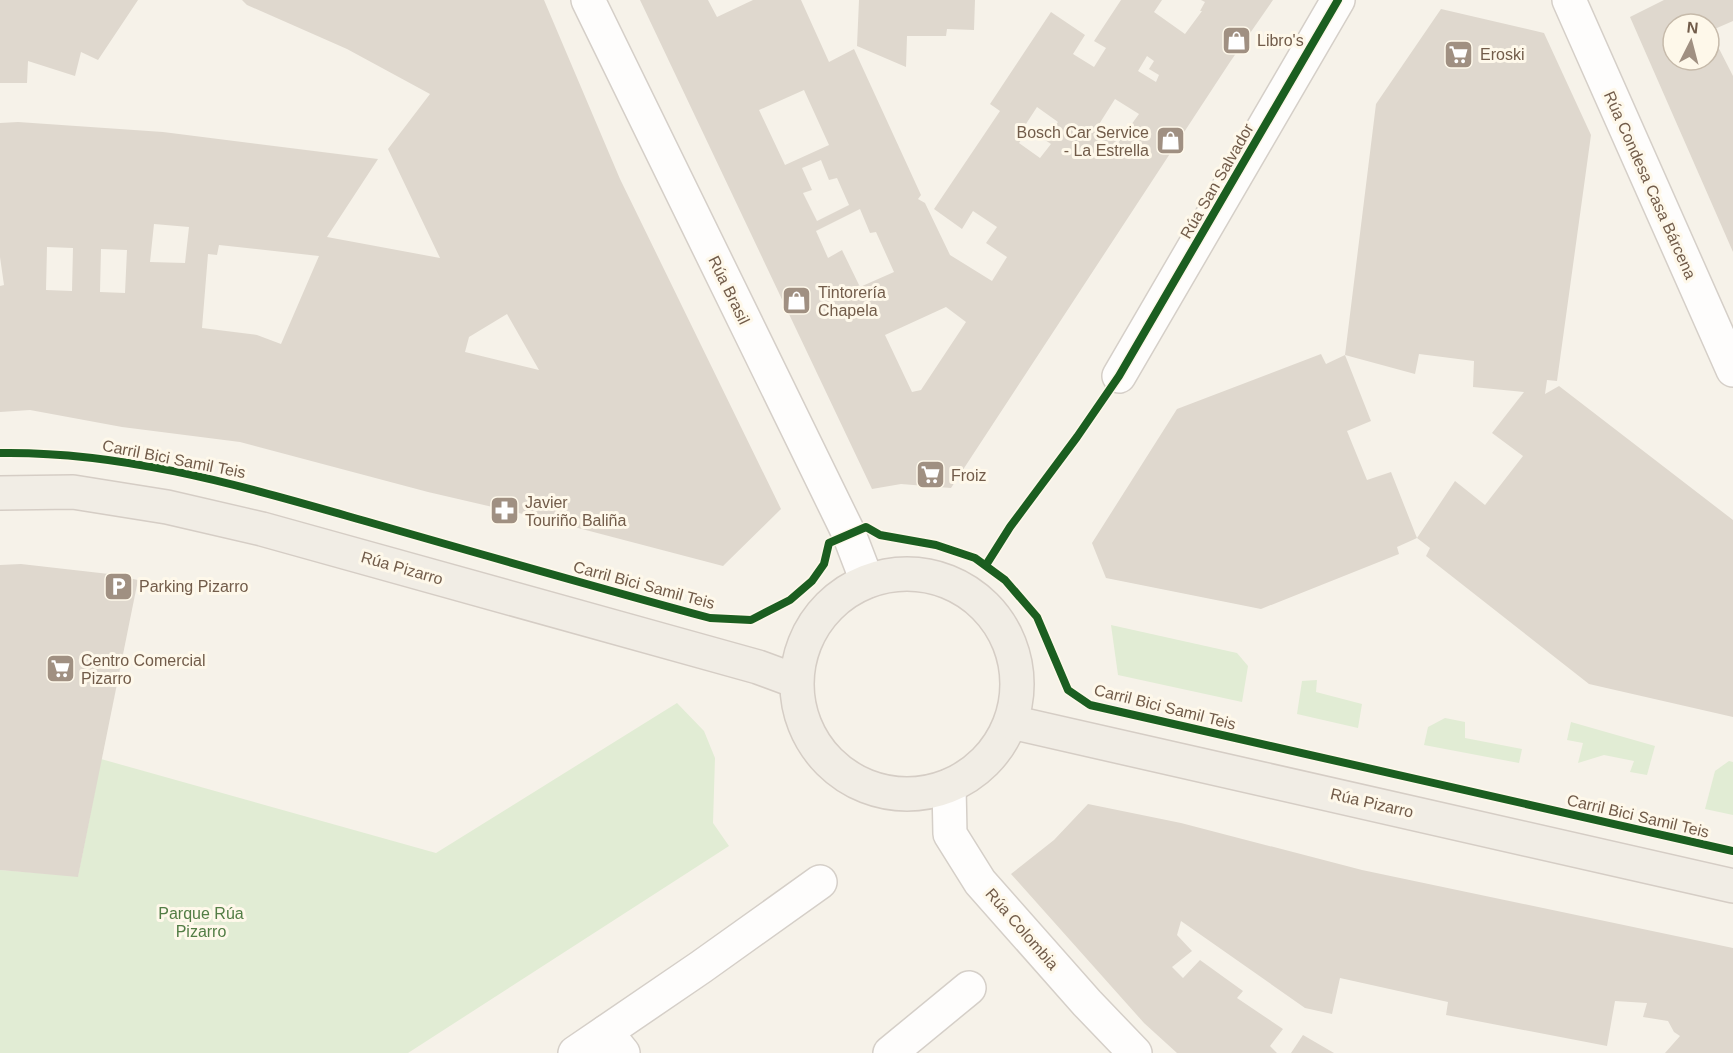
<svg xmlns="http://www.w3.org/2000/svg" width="1733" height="1053" font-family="Arial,sans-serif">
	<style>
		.green { fill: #e1ecd4 }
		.building { fill: #dfd8ce; fill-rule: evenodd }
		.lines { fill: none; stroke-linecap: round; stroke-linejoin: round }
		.minor-casing { stroke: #d5cfc8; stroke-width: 36 }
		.major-casing { stroke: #d5cdc5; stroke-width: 36 }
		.minor { stroke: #fefdfc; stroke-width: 33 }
		.major { stroke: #f1ede5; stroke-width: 33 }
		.cycleway-casing { stroke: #fef8ea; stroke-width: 11 }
		.cycleway { stroke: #1b5e20; stroke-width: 8 }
		.labels { text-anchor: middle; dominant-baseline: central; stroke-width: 6; stroke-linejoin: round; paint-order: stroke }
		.poi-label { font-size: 16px; fill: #725c4a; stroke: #fef8ea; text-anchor: start }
		.street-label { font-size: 16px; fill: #725c4a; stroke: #fef8ea }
		.park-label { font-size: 16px; fill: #527d45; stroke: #fef8ea }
	</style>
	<rect width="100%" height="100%" fill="#f6f2e9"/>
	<!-- green -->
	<g class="green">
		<polygon points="1111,625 1237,653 1248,666 1242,702 1118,675"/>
		<polygon points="1317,680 1316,692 1362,704 1358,728 1297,714 1302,681"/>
		<polygon points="677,703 704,731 715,758 713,823 729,846 408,1053 0,1053 0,870 78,876 101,759 436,853"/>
		<polygon points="1445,718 1465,722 1465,738 1522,749 1519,763 1424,745 1428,727"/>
		<polygon points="1571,722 1655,746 1647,775 1630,772 1634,761 1604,755 1578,763 1583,743 1567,740"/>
		<polygon points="1729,761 1733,762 1733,815 1705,809 1715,771"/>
	</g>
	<!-- building -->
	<g class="building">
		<polygon points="0,0 138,0 98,60 81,52 75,76 28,61 27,83 0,83"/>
		<path d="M242,0H544L620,179L781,509L723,566L540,518L428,492L240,442L122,427L30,410L0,412V286L4,285L0,257V123L18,122L163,132L378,159L327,237L440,258L388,149L430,94L347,49L247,5ZM154,224L189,227L185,263L150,262ZM219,245L319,256L281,344L257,335L202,328L208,254L217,255ZM47,247L73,248L72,291L46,290ZM101,249L127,250L125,293L100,292ZM507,314L539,370L465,352L469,337Z"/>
		<path d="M640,0H708L717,17L753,0H801L829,62L854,49L921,195L918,199L925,203L950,255L992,281L1007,257L986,243L997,227L973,211L962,229L934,209L1000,111L990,104L1051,12L1085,35L1073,54L1094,67L1106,48L1094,41L1121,0H1162L1154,12L1185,34L1202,11H1200L1205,2L1201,0H1273L1230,62L951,488L901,484L872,489ZM1147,56L1154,61L1149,69L1159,75L1156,82L1138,71ZM804,90L829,145L785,165L759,110ZM1115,99L1139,114L1118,143L1096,129ZM1037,107L1058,122L1045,140L1051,144L1040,158L1019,143L1028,130L1024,127ZM821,160L829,180L837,178L849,205L817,221L803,193L812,190L802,168ZM860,209L870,233L876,232L894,272L860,287L842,250L828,258L816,231ZM946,307L966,322L921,390L912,392L885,335Z"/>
		<polygon points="859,0 975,0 974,30 947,29 946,36 907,36 906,67 857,46"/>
		<path d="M1664,0H1733V21L1710,31L1733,76V252L1630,17ZM1673,24H1709V60H1673Z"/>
		<polygon points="1441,9 1544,33 1591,135 1557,381 1547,380 1545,394 1559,386 1733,520 1733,717 1589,684 1426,556 1430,548 1417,538 1455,481 1485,505 1523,456 1492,433 1524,392 1473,387 1474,361 1419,354 1415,374 1345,355 1376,104"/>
		<polygon points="1321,354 1326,364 1345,355 1371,421 1347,431 1367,480 1391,472 1417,538 1397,547 1399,554 1261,609 1106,578 1092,543 1177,409"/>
		<polygon points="21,564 109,574 138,580 78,877 0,870 0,565"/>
		<polygon points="1088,804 1181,823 1362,870 1733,948 1733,1053 1665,1053 1680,1036 1674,1032 1668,1021 1643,1017 1647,1003 1615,1001 1607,1046 1446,1015 1448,1002 1340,978 1332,1014 1305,1008 1181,921 1177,935 1192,951 1172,967 1183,978 1200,960 1243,991 1237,998 1283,1029 1270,1046 1277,1053 1177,1053 1144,1023 1011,874 1054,840"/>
		<polygon points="1303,1035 1334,1053 1291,1053"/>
	</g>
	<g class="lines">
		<defs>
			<g id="minor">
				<polyline points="588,0 849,534 867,581"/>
				<polyline points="1569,0 1733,370"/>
				<polyline points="1119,376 1338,0"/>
				<polyline points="949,786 950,834 980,882 1087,1003 1135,1053"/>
				<polyline points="606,1032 623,1053"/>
				<polyline points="575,1053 701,967 820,882"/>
				<polyline points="890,1053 969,988"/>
			</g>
			<g id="major">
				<polyline points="0,493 73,492 167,507 262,529 758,667 796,681"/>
				<circle cx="907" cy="684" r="110"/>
				<polyline points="1011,722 1733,886"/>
			</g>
		</defs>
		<!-- minor casing -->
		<use href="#minor" class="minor-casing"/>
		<!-- major casing -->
		<use href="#major" class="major-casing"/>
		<!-- minor -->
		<use href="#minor" class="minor"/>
		<!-- major -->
		<use href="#major" class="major"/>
		<defs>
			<g id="cycleway">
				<path d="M0,453C126,451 245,487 365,521C480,554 595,587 710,618L751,620L790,600L812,581L824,564L829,543L866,527L880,535L936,545L975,558L1005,580L1037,617L1068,690L1090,705L1733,851"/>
				<polyline points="986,565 1010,527 1077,437 1119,376 1338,0"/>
			</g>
		</defs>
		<!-- cycleway casing -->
		<use href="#cycleway" class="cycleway-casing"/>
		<!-- cycleway -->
		<use href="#cycleway" class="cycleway"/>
	</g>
	<!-- icons -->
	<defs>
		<symbol id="shop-square" viewBox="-11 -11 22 22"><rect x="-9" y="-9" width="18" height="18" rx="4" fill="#a09082" stroke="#fef8ea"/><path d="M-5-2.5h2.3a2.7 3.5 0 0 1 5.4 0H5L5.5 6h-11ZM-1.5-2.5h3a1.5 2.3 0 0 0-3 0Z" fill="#fff"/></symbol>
		<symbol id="supermarket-square" viewBox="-11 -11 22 22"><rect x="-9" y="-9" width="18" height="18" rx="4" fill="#a09082" stroke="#fef8ea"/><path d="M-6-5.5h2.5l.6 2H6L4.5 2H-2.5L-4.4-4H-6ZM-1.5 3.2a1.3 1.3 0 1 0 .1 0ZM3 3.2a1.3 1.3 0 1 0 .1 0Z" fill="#fff"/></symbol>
		<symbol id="pharmacy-square" viewBox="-11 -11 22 22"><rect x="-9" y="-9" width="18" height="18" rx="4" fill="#a09082" stroke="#fef8ea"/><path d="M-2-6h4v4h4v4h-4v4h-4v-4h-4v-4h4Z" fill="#fff"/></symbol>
		<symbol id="parking-square" viewBox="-11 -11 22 22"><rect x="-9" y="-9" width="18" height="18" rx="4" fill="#a09082" stroke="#fef8ea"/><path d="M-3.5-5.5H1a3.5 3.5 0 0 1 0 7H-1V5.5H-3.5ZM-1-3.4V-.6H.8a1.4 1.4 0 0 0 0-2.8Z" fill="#fff"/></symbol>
	</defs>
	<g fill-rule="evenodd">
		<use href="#shop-square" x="1220" y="24" width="33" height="33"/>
		<use href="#supermarket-square" x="1442" y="38" width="33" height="33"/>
		<use href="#shop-square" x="1154" y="124" width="33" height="33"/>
		<use href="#shop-square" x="780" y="284" width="33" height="33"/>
		<use href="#supermarket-square" x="914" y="458" width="33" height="33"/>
		<use href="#pharmacy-square" x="488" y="494" width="33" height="33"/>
		<use href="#parking-square" x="102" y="570" width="33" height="33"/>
		<use href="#supermarket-square" x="44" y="652" width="33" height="33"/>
	</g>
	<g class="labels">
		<!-- poi labels -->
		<g class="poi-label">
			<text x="1257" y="40">Libro's</text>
			<text x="1480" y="54">Eroski</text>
			<text x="1149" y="132" text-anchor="end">Bosch Car Service<tspan x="1149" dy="18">- La Estrella</tspan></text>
			<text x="818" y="292">Tintorería<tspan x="818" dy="18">Chapela</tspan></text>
			<text x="951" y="475">Froiz</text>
			<text x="525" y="502">Javier<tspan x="525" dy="18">Touriño Baliña</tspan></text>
			<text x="139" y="586">Parking Pizarro</text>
			<text x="81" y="660">Centro Comercial<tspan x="81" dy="18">Pizarro</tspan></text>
		</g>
		<!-- street labels -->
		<g class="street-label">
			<text transform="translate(1217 181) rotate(-60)">Rúa San Salvador</text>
			<text transform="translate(1650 185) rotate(66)">Rúa Condesa Casa Bárcena</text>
			<text transform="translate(729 290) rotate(64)">Rúa Brasil</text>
			<text transform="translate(174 459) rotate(11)">Carril Bici Samil Teis</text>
			<text transform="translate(402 568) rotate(16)">Rúa Pizarro</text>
			<text transform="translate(644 585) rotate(15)">Carril Bici Samil Teis</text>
			<text transform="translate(1165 707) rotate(14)">Carril Bici Samil Teis</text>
			<text transform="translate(1372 803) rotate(13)">Rúa Pizarro</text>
			<text transform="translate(1638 816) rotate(13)">Carril Bici Samil Teis</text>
			<text transform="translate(1022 929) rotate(49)">Rúa Colombia</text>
		</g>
		<!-- park labels -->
		<g class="park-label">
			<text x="201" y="913">Parque Rúa<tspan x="201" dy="18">Pizarro</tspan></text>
		</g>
	</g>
	<!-- north arrow -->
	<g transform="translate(1691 42) rotate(6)"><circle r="28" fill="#fef8ea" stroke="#c6baaa" stroke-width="1.5"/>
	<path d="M0-4.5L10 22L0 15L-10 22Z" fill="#a09082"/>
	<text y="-9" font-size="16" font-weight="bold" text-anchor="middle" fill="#725c4a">N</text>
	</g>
</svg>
